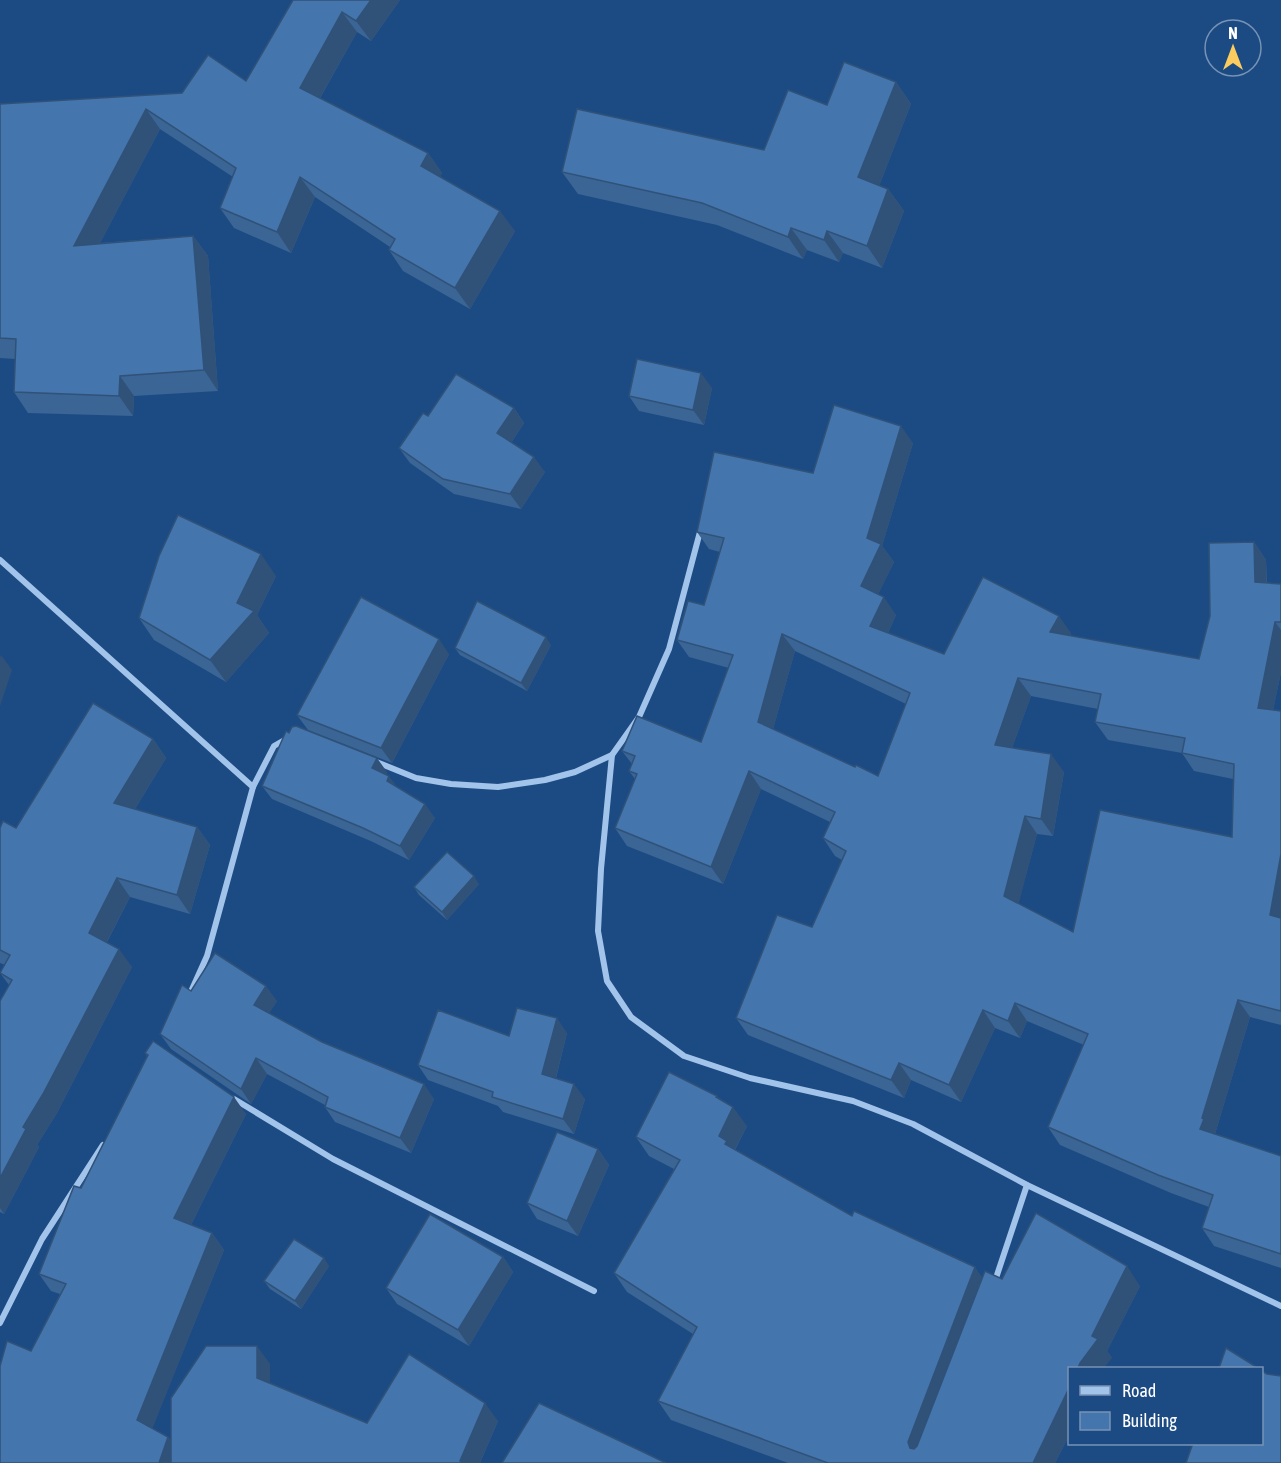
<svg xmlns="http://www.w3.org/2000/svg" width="1281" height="1463" font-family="'Asap Condensed',sans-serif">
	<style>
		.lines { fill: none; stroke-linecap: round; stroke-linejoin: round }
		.street { stroke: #a2c4eb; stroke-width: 6 }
		.wall { fill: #3a6595; fill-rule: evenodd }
		.shaded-wall { fill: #305279 }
		.building { fill: #4475ad; stroke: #305279; stroke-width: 1.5; fill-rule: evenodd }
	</style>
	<rect width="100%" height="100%" fill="#1c4b84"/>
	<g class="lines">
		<!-- street -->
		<g class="street">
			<polyline points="0,560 253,787"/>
			<polyline points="612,755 601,869 598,931 607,981 631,1017 684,1056 750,1078 853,1101 913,1124 1027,1185 1281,1306"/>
			<polyline points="374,761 416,778 451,784 498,787 545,780 575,772 612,755 639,717 669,649 701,528"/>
			<polyline points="189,996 207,956 253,787 274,746 288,738"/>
			<polyline points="234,1099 333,1159 594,1291"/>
			<polyline points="994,1284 1027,1185"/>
			<polyline points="0,1323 42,1239 103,1145"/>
		</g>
	</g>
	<!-- wall -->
	<g class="wall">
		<polygon points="293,0 400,0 371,41 357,32 320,98 428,153 442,173 440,176 515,231 470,309 403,271 389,250 390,247 315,197 291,253 234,228 220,208 233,177 160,129 100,243 193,236 208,256 218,391 134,396 133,416 28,413 14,392 15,359 0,358 0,104 182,93 246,81"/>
		<polygon points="896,82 911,104 879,186 888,189 904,211 882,268 843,253 839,262 807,250 803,259 717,225 578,194 562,172 764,150 827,105"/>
		<polygon points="712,388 704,425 639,411 629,396"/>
		<polygon points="514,408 524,423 511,443 545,472 521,509 454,494 410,463 399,448 428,416"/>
		<path d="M913,443L882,546L894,562L878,594L896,615L888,633L944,654L1071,633L1070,636L1199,659L1254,542L1266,560L1267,583L1281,584V672L1273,710L1281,711V1025L1250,1017L1215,1134L1281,1156V1268L1214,1246L1202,1228L1209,1207L1171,1193L1060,1145L1048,1127L1084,1045L1027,1021L1020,1038L995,1028L961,1102L911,1080L904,1098L748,1035L736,1018L812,927L842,860L835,856L823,838L830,822L761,789L723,884L627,846L615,828L635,779L629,771L632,764L622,751L701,742L729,668L689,657L677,640L704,605L720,552L709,549L697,532L813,473ZM795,651L906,704L878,776L855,767L773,729ZM1031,696L1098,709L1095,722L1108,740L1182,753L1194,771L1233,779L1232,837L1073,932L1018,904L1037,834L1053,836L1064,772L1012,748Z"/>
		<polygon points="276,576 257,615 269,633 226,682 154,640 139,618"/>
		<polygon points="551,645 527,691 460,655 455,648"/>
		<polygon points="449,654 392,763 308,730 297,715"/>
		<polygon points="153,739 166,758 135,809 197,827 210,845 190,914 130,897 107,942 132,967 57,1113 37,1145 39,1147 4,1214 0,1212 0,1001 9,985 0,973 5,965 0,963 0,828 16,828"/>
		<polygon points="387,772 386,774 397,787 435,818 409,860 373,842 272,799 262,786"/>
		<polygon points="479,884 447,920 419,895 414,887"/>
		<polygon points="191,991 277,1001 269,1013 322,1042 434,1099 411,1153 335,1122 325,1107 325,1105 267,1074 251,1104 171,1049 160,1034"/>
		<polygon points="567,1033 556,1078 585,1099 574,1134 503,1112 498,1106 428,1080 418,1065 509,1036"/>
		<polygon points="145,1053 246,1114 191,1225 212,1233 224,1250 152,1428 168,1437 171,1441 270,1364 270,1383 367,1423 498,1421 480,1463 0,1463 31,1351 60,1294 51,1291 39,1274 147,1056"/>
		<polygon points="747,1126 735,1150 852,1216 982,1277 1002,1279 1140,1286 1107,1351 1112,1358 1070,1368 1070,1434 1055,1463 788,1463 671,1420 658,1401 693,1334 627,1292 614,1273 674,1169 649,1156 636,1137"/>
		<polygon points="598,1149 609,1165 578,1236 537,1219 527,1203"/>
		<polygon points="503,1257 513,1272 469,1346 397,1304 386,1288"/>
		<polygon points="329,1266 301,1309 270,1289 264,1281"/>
	</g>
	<!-- shaded-wall -->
	<g class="shaded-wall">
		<polygon points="371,0 400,0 371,41 356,21"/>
		<polygon points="342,12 357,32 314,108 300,88"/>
		<polygon points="896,82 911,104 874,199 858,177"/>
		<polygon points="146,109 160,129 88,266 74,246"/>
		<polygon points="428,153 442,173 435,186 421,166"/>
		<polygon points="300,177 315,197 291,253 277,232"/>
		<polygon points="888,189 904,211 882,268 867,246"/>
		<polygon points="500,211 515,231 470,309 455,288"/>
		<polygon points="791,228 807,250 803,259 788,237"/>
		<polygon points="827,231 843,253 839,262 824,240"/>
		<polygon points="193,236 208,256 218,391 204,370"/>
		<polygon points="701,373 712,388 704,425 693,410"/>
		<polygon points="120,376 134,396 133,416 119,396"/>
		<polygon points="514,408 524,423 507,449 497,433"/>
		<polygon points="901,426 913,443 882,546 894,562 874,603 861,586 867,538"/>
		<polygon points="534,457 545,472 521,509 510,494"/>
		<polygon points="1254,542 1266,560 1267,600 1255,582"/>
		<polygon points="261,554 276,576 257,615 269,633 226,682 210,660"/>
		<polygon points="884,597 896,615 883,644 870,626"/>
		<polygon points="1059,616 1071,633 1063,650 1050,632"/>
		<polygon points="1275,622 1281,630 1281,672 1270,726 1258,708"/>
		<polygon points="782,634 795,651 770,740 758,722"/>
		<polygon points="546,637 551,645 527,691 521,683"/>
		<polygon points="439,639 449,654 392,763 381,748"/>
		<polygon points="1,655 12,670 0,706 0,658"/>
		<polygon points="1018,678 1031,696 1007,762 995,745"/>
		<polygon points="153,739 166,758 127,822 114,803"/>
		<polygon points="1051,754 1064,772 1053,836 1041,819"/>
		<polygon points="377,758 387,772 381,782 372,768"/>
		<polygon points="749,771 761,789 723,884 711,867"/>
		<polygon points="389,776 399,790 387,781"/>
		<polygon points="425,804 435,818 409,860 400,846"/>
		<polygon points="1025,816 1037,834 1016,914 1004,896"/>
		<polygon points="197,827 210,845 190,914 177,895"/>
		<polygon points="1281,854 1281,931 1270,915"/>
		<polygon points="474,876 479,884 447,920 442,912"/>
		<polygon points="117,878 130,897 102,951 89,933"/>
		<polygon points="119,949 132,967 57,1113 37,1145 39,1147 4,1214 0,1208 0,1178 23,1127"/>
		<polygon points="266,986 277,1001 265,1020 254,1005"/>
		<polygon points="1238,1000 1250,1017 1215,1134 1200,1129 1202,1118"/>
		<polygon points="1015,1003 1027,1021 1020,1038 1008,1021"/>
		<polygon points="983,1010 995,1028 961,1102 949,1085"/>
		<polygon points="557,1018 567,1033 553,1089 542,1074"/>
		<polygon points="256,1058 267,1074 251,1104 241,1089"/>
		<polygon points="899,1063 911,1080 904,1098 891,1080"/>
		<polygon points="424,1084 434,1099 411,1153 400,1138"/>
		<polygon points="574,1084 585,1099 574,1134 563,1119"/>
		<polygon points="717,1096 730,1114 733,1107 747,1126 734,1151 738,1163 719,1136 716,1097"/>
		<polygon points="234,1097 246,1114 186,1235 174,1218"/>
		<polygon points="598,1149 609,1165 578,1236 567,1221"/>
		<polygon points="212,1233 224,1250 149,1437 137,1420"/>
		<polygon points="503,1257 513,1272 469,1346 458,1330"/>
		<polygon points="324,1258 329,1266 301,1309 295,1301"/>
		<polygon points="1127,1266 1140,1286 1107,1351 1112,1358 1104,1368 1078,1368 1092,1336"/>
		<polygon points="975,1267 988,1286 922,1463 910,1448 908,1442"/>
		<polygon points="257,1346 270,1364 270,1396 257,1378"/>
		<polygon points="1070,1386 1070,1434 1055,1463 1033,1463"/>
		<polygon points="485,1403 498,1421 480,1463 461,1463 460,1461"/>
		<polygon points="168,1437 180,1454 177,1463 159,1463"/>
	</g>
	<!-- building -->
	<g class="building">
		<polygon points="293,0 371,0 356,21 342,12 300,88 428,153 421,166 500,211 455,288 389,250 395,239 300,177 277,232 220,208 236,168 146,109 74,246 193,236 204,370 120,376 119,396 14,392 16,339 0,338 0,104 182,93 208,55 246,81"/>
		<polygon points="844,62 896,82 858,177 888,189 867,246 827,231 824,240 791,228 788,237 702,203 562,172 577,109 764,150 788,90 827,105"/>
		<polygon points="637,359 701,373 693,410 629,396"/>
		<polygon points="456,374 514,408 497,433 534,457 510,494 443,479 399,448 423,413 428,416"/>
		<path d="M834,405L901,426L867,538L881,544L861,586L884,597L870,626L944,654L983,577L1059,616L1050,632L1199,659L1210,616L1209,543L1254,542L1255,582L1281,584V622H1275L1258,708L1281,711V854L1270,915L1281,918V1011L1238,1000L1202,1118L1204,1119L1200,1129L1281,1156V1254L1202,1228L1213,1195L1158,1175L1048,1127L1088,1034L1015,1003L1008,1021L983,1010L949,1085L899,1063L891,1080L736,1018L777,915L812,927L846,851L823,838L835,812L749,771L711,867L615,828L637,774L629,771L635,756L622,751L637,716L701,742L733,655L677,640L688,601L704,605L724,538L697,532L714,452L813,473ZM782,634L910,693L878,776L856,765L855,767L758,722ZM1018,678L1101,694L1095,722L1185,738L1182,753L1234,764L1232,837L1100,810L1073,932L1004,896L1025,816L1041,819L1051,754L995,745Z"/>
		<polygon points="178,515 261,554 237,603 254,611 210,660 139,618 159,556"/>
		<polygon points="361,597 439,639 381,748 297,715"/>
		<polygon points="477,601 546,637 521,683 455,648"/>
		<polygon points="93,703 153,739 114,803 197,827 177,895 117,878 89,933 119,949 43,1094 23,1127 26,1129 0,1178 0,1001 12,980 0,973 10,955 0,950 0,828 3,821 16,828"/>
		<polygon points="296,726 377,758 372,768 389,776 387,781 425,804 400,846 363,828 262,786 286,731 289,733 292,727"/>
		<polygon points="447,852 474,876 442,912 414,887"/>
		<polygon points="215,953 266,986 254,1005 322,1042 424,1084 400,1138 325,1107 328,1097 256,1058 241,1089 160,1034 182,985 191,991"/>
		<polygon points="517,1008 557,1018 542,1074 574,1084 563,1119 492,1097 493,1092 418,1065 438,1010 509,1036"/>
		<polygon points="153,1041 234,1097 174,1218 212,1233 137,1420 168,1437 159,1463 0,1463 0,1366 7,1341 31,1351 66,1284 39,1274 74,1186 81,1188 148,1055 145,1053"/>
		<polygon points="669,1072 717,1096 716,1097 733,1107 719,1136 727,1141 725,1144 852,1216 854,1211 975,1267 908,1442 910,1448 914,1449 917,1446 985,1271 1002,1279 1036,1213 1127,1266 1092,1336 1098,1339 1080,1363 1078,1368 1070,1368 1070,1386 1033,1463 828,1463 658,1401 697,1327 614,1273 680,1160 636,1137"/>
		<polygon points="557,1132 598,1149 567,1221 527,1203"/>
		<polygon points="430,1214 503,1257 458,1330 386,1288"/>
		<polygon points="294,1239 324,1258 295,1301 264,1281"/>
		<polygon points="206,1346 257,1346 257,1378 367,1423 409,1354 485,1403 460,1461 464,1463 171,1463 171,1398"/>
		<polygon points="1226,1348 1258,1368 1219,1368"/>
		<polygon points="1262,1371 1267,1374 1281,1376 1281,1463 1186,1463 1193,1443 1262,1443"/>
		<polygon points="539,1403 639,1450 666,1463 502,1463"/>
	</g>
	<!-- legend -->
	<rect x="1068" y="1367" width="195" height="78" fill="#1c4b84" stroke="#7793b5" stroke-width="1.5"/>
	<rect x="1080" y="1386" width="30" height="9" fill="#a2c4eb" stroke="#7793b5" stroke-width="1.5"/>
	<text x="1122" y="1397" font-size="18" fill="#ffffff">Road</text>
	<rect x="1080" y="1412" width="30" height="18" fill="#4475ad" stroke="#7793b5" stroke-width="1.5"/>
	<text x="1122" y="1427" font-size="18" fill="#ffffff">Building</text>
	<!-- north arrow -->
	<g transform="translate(1233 48)"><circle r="28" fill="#1c4b84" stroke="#7793b5" stroke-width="1.5"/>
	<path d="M0-4.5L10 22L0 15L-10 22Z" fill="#fccc5f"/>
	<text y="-9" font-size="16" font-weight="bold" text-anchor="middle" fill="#ffffff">N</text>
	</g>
</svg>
